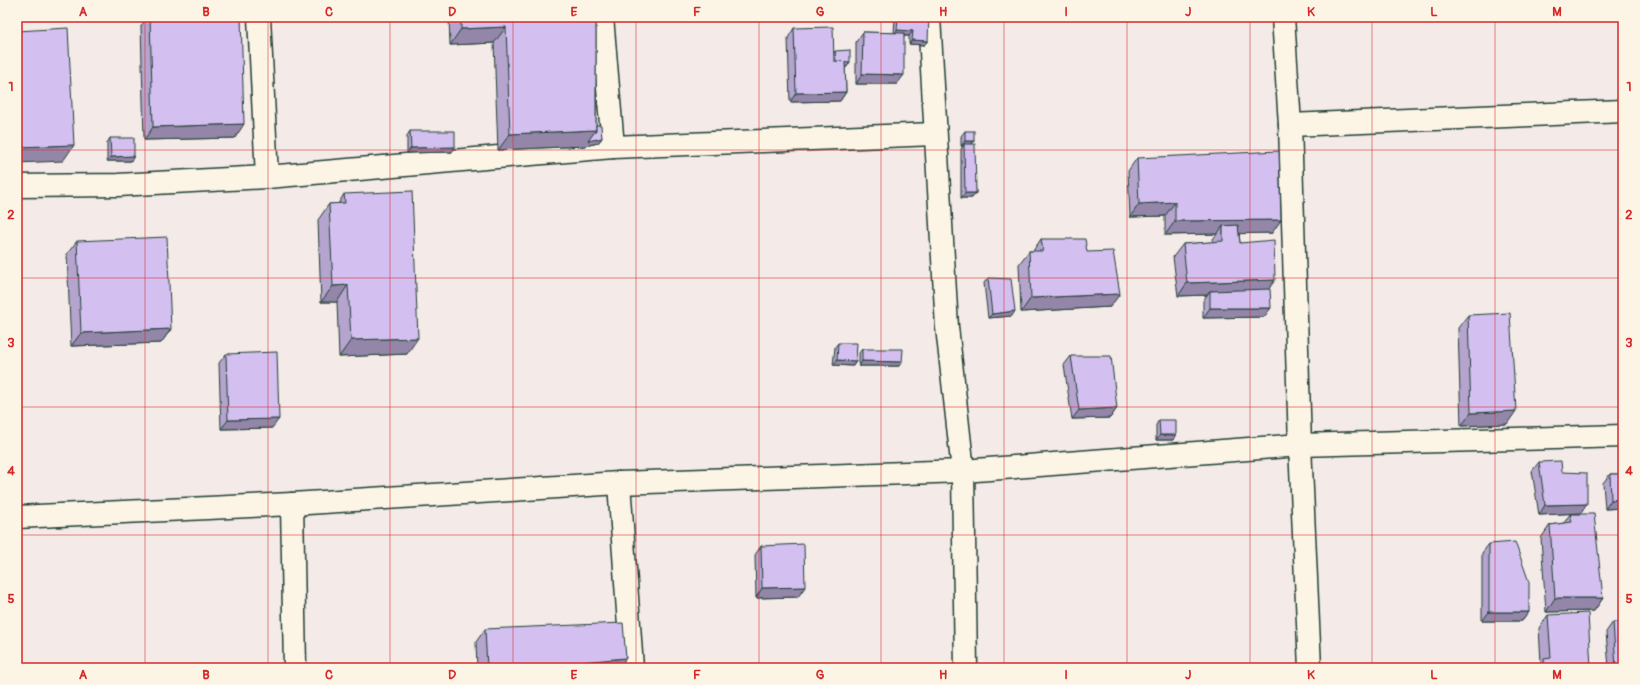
<svg xmlns="http://www.w3.org/2000/svg" width="1640" height="685" font-family="Pangolin,sans-serif">
	<style>
		.lines { fill: none; stroke-linecap: round; stroke-linejoin: round }
		.minor-casing { stroke: #1f3d34; stroke-width: 25 }
		.minor { stroke: #fcf5e5; stroke-width: 22 }
		.wall { fill: #b5a5ce; stroke: #1f3d34 }
		.shaded-wall { fill: #9486a8; stroke: #1f3d34 }
		.building { fill: #d3c0f0; stroke: #1f3d34 }
		.grid { fill: none; stroke: #d62828; stroke-width: 1; stroke-opacity: 0.55 }
		.neatline { fill: none; stroke: #d62828; stroke-width: 1.5 }
		.grid-label { font-size: 13px; text-anchor: middle; font-weight: bold; fill: #d62828 }
	</style>
	<rect width="100%" height="100%" fill="#f4eae7"/>
	<filter id="ink" filterUnits="userSpaceOnUse"><feTurbulence type="fractalNoise" baseFrequency=".025" numOctaves="2"/><feDisplacementMap in="SourceGraphic" scale="8" xChannelSelector="R" yChannelSelector="G"/><feConvolveMatrix kernelMatrix="1 2 1 2 8 2 1 2 1" color-interpolation-filters="sRGB"/></filter>
	<g filter="url(#ink)">
		<g class="lines">
			<defs>
				<g id="minor">
					<polyline points="259,17 267,177"/>
					<polyline points="602,17 613,147"/>
					<polyline points="929,17 947,327 963,471 966,668"/>
					<polyline points="1283,17 1290,125 1300,445 1310,668"/>
					<polyline points="1290,125 1623,111"/>
					<polyline points="17,186 118,185 267,177 613,147 934,134"/>
					<polyline points="619,483 632,668"/>
					<polyline points="292,504 295,668"/>
					<polyline points="17,517 292,504 619,483 963,471 1300,445 1623,436"/>
				</g>
			</defs>
			<!-- minor casing -->
			<use href="#minor" class="minor-casing"/>
			<!-- minor -->
			<use href="#minor" class="minor"/>
		</g>
		<!-- wall -->
		<g class="wall">
			<polygon points="147,17 241,17 235,138 144,140 141,26"/>
			<polygon points="449,17 596,17 596,125 602,138 598,143 585,146 498,150 494,43 450,45"/>
			<polygon points="895,17 929,17 924,45 909,44 909,36 904,36 897,84 856,84 856,42 863,32 894,33"/>
			<polygon points="794,28 834,53 835,51 847,67 845,67 846,92 840,101 790,102 788,38"/>
			<polygon points="410,131 452,152 407,153 407,136"/>
			<polygon points="965,131 974,141 972,144 976,193 972,198 961,198 961,149 963,146 961,146 961,136"/>
			<polygon points="110,138 134,156 131,161 107,161 107,143"/>
			<polygon points="1137,158 1272,233 1239,233 1240,243 1268,289 1264,317 1203,318 1203,301 1207,295 1178,296 1173,257 1183,244 1213,242 1213,239 1217,234 1165,235 1165,216 1130,217 1128,171"/>
			<polygon points="344,194 407,354 339,357 337,302 321,302 318,220 329,204 338,204"/>
			<polygon points="1041,239 1087,252 1110,307 1021,312 1019,264 1029,251 1033,251"/>
			<polygon points="77,241 171,329 161,343 71,346 67,254"/>
			<polygon points="988,278 1012,316 988,318 984,283"/>
			<polygon points="1468,315 1507,424 1461,426 1458,328"/>
			<polygon points="838,343 856,361 853,366 833,365 835,347"/>
			<polygon points="862,349 899,366 859,366 859,353"/>
			<polygon points="226,354 272,428 221,429 219,363"/>
			<polygon points="1071,356 1117,408 1110,418 1072,419 1064,365"/>
			<polygon points="1159,420 1176,435 1173,440 1156,440 1156,425"/>
			<polygon points="1539,462 1562,472 1587,504 1581,513 1539,515 1532,471"/>
			<polygon points="1610,474 1623,474 1623,508 1605,509 1603,483"/>
			<polygon points="1570,514 1603,598 1594,611 1546,612 1541,538 1550,525 1564,523"/>
			<polygon points="1489,544 1529,612 1522,621 1482,621 1482,553"/>
			<polygon points="761,546 798,597 756,598 755,555"/>
			<polygon points="1548,615 1591,668 1538,668 1541,663 1539,628"/>
			<polygon points="1613,622 1623,668 1609,668 1606,632"/>
			<polygon points="485,629 619,668 477,668 476,642"/>
		</g>
		<!-- shaded-wall -->
		<g class="shaded-wall">
			<polygon points="506,27 494,43 450,45 461,29"/>
			<polygon points="897,30 913,31 909,36 894,35"/>
			<polygon points="912,40 928,41 924,45 909,44"/>
			<polygon points="836,62 850,62 847,67 833,67"/>
			<polygon points="862,74 904,75 897,84 856,84"/>
			<polygon points="846,92 840,101 790,102 796,93"/>
			<polygon points="244,124 235,138 144,140 153,127"/>
			<polygon points="596,130 602,138 598,143 585,146 498,150 510,134"/>
			<polygon points="965,141 974,141 970,146 964,144 963,146 961,146"/>
			<polygon points="74,145 63,161 17,163 17,147"/>
			<polygon points="455,147 452,152 407,153 411,148"/>
			<polygon points="134,156 131,161 107,161 111,157"/>
			<polygon points="965,193 976,193 972,198 961,198"/>
			<polygon points="1175,202 1165,216 1130,217 1139,204"/>
			<polygon points="1281,220 1272,233 1223,234 1223,226 1217,234 1165,235 1175,221"/>
			<polygon points="1275,280 1266,293 1210,291 1207,295 1178,296 1187,283"/>
			<polygon points="348,285 337,302 321,302 333,286"/>
			<polygon points="1120,294 1110,307 1021,312 1031,298"/>
			<polygon points="1210,308 1271,308 1264,317 1203,318"/>
			<polygon points="1015,311 1012,316 988,318 992,314"/>
			<polygon points="171,329 161,343 71,346 81,333"/>
			<polygon points="418,338 407,354 339,357 351,340"/>
			<polygon points="837,360 856,361 853,366 833,365"/>
			<polygon points="862,361 902,362 899,366 859,366"/>
			<polygon points="1117,408 1110,418 1072,419 1079,410"/>
			<polygon points="1516,411 1507,424 1461,426 1471,413"/>
			<polygon points="279,419 272,428 221,429 228,420"/>
			<polygon points="1160,435 1176,435 1173,440 1156,440"/>
			<polygon points="1623,499 1623,508 1605,509 1611,500"/>
			<polygon points="1587,504 1581,513 1539,515 1545,505"/>
			<polygon points="805,587 798,597 756,598 762,588"/>
			<polygon points="1555,598 1603,598 1594,611 1546,612"/>
			<polygon points="1489,612 1529,612 1522,621 1482,621"/>
			<polygon points="626,658 619,668 513,668"/>
		</g>
		<!-- building -->
		<g class="building">
			<polygon points="150,17 241,17 244,124 153,127"/>
			<polygon points="461,17 596,17 596,130 510,134 506,27 461,29"/>
			<polygon points="898,17 929,17 928,41 912,40 913,31 897,30"/>
			<polygon points="833,27 834,61 845,61 846,92 796,93 794,28"/>
			<polygon points="68,28 74,145 17,147 17,31"/>
			<polygon points="863,32 904,33 904,75 862,74"/>
			<polygon points="850,50 850,62 836,61 835,51"/>
			<polygon points="596,125 601,125 602,138 588,141 596,130"/>
			<polygon points="410,131 455,131 455,147 411,148"/>
			<rect x="965" y="131" width="9" height="10"/>
			<polygon points="110,138 134,138 134,156 111,157"/>
			<polygon points="964,144 975,144 976,193 965,193"/>
			<polygon points="1279,151 1281,220 1175,221 1175,202 1139,204 1137,158"/>
			<polygon points="412,191 418,338 351,340 348,285 333,286 329,204 345,203 344,194"/>
			<polygon points="1238,225 1240,243 1274,240 1275,280 1187,283 1183,244 1223,241 1223,226"/>
			<polygon points="167,237 171,329 81,333 77,241"/>
			<polygon points="1041,239 1085,239 1087,252 1113,251 1120,294 1031,298 1029,251 1043,251"/>
			<polygon points="988,278 1011,279 1015,311 992,314"/>
			<polygon points="1270,289 1271,308 1210,308 1210,291"/>
			<polygon points="1510,313 1516,411 1471,413 1468,315"/>
			<polygon points="838,343 857,343 856,361 837,360"/>
			<polygon points="862,349 903,349 902,362 862,361"/>
			<polygon points="277,352 279,419 228,420 226,354"/>
			<polygon points="1071,356 1111,356 1117,408 1079,410"/>
			<polygon points="1159,420 1176,420 1176,435 1160,435"/>
			<polygon points="1561,461 1562,472 1587,473 1587,504 1545,505 1539,462"/>
			<polygon points="1610,474 1623,474 1623,499 1611,500"/>
			<polygon points="1570,514 1594,514 1603,598 1555,598 1550,525 1572,522"/>
			<polygon points="1515,542 1529,582 1529,612 1489,612 1489,544"/>
			<polygon points="804,544 805,587 762,588 761,546"/>
			<polygon points="1588,613 1591,668 1545,668 1544,659 1551,658 1548,615"/>
			<polygon points="1613,622 1623,622 1623,668 1616,668"/>
			<polygon points="623,623 626,658 513,668 487,668 485,629"/>
		</g>
	</g>
	<!-- grid -->
	<path class="grid" d="M145,17V668M268,17V668M390,17V668M513,17V668M636,17V668M759,17V668M881,17V668M1004,17V668M1127,17V668M1250,17V668M1372,17V668M1495,17V668M17,150H1623M17,278H1623M17,407H1623M17,535H1623"/>
	<!-- margin -->
	<rect width="1640" height="685" fill="none" stroke="#fcf5e5" stroke-width="44"/>
	<rect x="22" y="22" width="1596" height="641" class="neatline"/>
	<g class="grid-label">
		<text x="83" y="16">A</text>
		<text x="206" y="16">B</text>
		<text x="329" y="16">C</text>
		<text x="452" y="16">D</text>
		<text x="574" y="16">E</text>
		<text x="697" y="16">F</text>
		<text x="820" y="16">G</text>
		<text x="943" y="16">H</text>
		<text x="1066" y="16">I</text>
		<text x="1188" y="16">J</text>
		<text x="1311" y="16">K</text>
		<text x="1434" y="16">L</text>
		<text x="1557" y="16">M</text>
		<text x="11" y="91">1</text>
		<text x="1629" y="91">1</text>
		<text x="11" y="219">2</text>
		<text x="1629" y="219">2</text>
		<text x="11" y="347">3</text>
		<text x="1629" y="347">3</text>
		<text x="11" y="475">4</text>
		<text x="1629" y="475">4</text>
		<text x="11" y="603">5</text>
		<text x="1629" y="603">5</text>
		<text x="83" y="679">A</text>
		<text x="206" y="679">B</text>
		<text x="329" y="679">C</text>
		<text x="452" y="679">D</text>
		<text x="574" y="679">E</text>
		<text x="697" y="679">F</text>
		<text x="820" y="679">G</text>
		<text x="943" y="679">H</text>
		<text x="1066" y="679">I</text>
		<text x="1188" y="679">J</text>
		<text x="1311" y="679">K</text>
		<text x="1434" y="679">L</text>
		<text x="1557" y="679">M</text>
	</g>
</svg>
